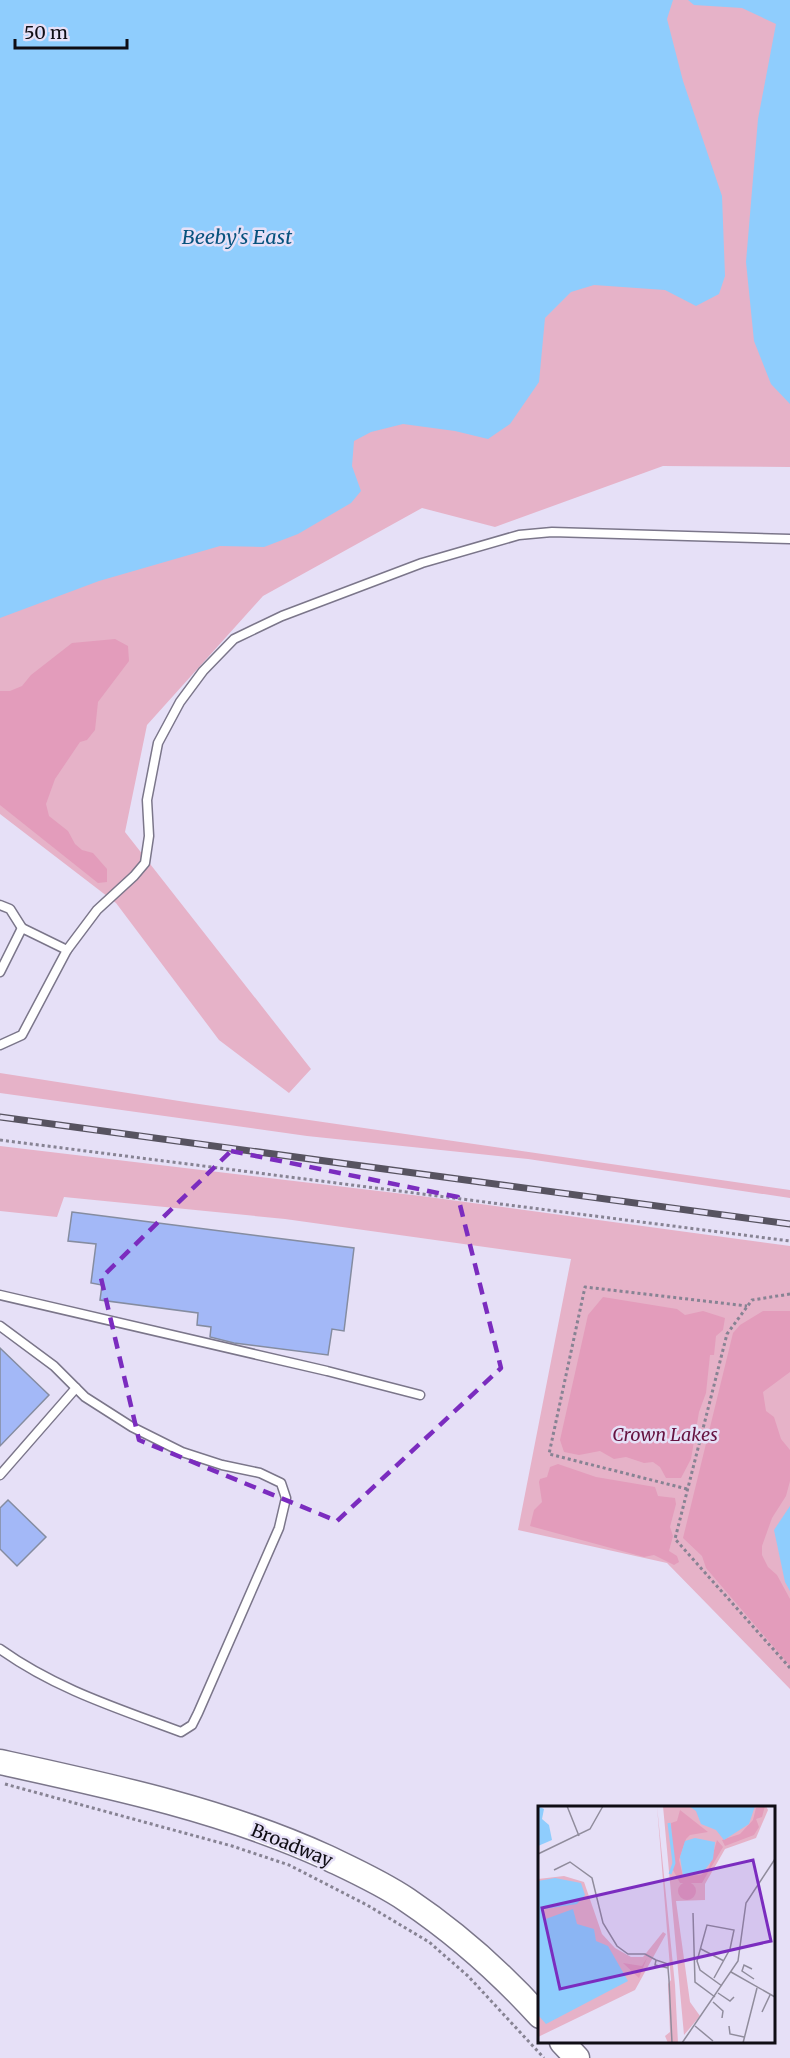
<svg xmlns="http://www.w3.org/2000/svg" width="790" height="2058" font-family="Merriweather,serif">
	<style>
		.green { fill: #e6b2c8 }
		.forest { fill: #e39cbb }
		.water { fill: #8fcdfd }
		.building { fill: #a3b8f7; stroke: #858ca0; stroke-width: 1.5 }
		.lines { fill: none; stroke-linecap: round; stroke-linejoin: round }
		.lane-casing { stroke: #7b768a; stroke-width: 11 }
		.secondary-casing { stroke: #7b768a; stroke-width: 27 }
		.path { stroke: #878393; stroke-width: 3; stroke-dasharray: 3 3; stroke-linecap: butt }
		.lane { stroke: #fff; stroke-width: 8 }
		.secondary { stroke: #fff; stroke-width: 24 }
		.rail-casing { stroke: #575360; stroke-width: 7 }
		.rail { stroke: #e6e0f7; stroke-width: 4.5; stroke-dasharray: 14; stroke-linecap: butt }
		.marked { fill: none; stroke: #7b2cbf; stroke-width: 4.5; stroke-dasharray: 12 8; stroke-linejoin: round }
		.labels { text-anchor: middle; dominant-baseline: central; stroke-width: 5; stroke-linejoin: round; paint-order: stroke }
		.park-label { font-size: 18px; font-style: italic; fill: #661341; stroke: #e6e0f7 }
		.street-label { font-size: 18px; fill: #0f0d14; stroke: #e6e0f7 }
		.water-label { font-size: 20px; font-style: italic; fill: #07527e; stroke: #e6e0f7 }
		.inset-river { fill: none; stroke: #8fcdfd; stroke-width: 3 }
		.inset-road { fill: none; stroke: #908c9c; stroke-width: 1.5 }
		.view { fill: #7b2cbf; fill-opacity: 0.15; stroke: #7b2cbf; stroke-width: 3 }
		.inset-edge { fill: none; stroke: #0f0d14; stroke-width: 3 }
	</style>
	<rect width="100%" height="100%" fill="#e6e0f7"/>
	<!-- green -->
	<g class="green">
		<polygon points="0,0 790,0 790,467 663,466 495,527 422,508 263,596 147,725 125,832 311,1069 289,1093 219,1040 116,903 0,814"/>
		<polygon points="0,1073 192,1103 790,1190 790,1198 528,1159 307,1136 0,1093"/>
		<polygon points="0,1146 421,1196 790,1246 790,1689 667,1563 518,1530 571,1259 285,1219 64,1197 57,1217 0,1211"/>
	</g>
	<!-- forest -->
	<g class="forest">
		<polygon points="115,639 128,646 129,661 98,702 95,730 87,740 80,742 55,779 46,804 49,816 68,831 75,844 82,850 93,853 107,869 107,882 98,883 0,805 0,691 10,691 22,686 31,675 72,643"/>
		<polygon points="603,1297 677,1309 685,1315 703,1311 725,1318 723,1330 716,1336 714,1355 710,1355 706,1393 699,1412 691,1459 681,1478 666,1478 660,1467 653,1462 644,1463 626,1457 614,1459 600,1451 579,1455 564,1452 560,1440 588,1315"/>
		<polygon points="763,1311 790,1311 790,1372 763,1392 766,1411 774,1417 781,1439 790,1450 790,1481 786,1496 772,1518 762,1546 762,1555 768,1567 777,1575 790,1599 790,1666 706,1568 702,1556 683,1538 733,1333 740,1325"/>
		<polygon points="558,1464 596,1477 655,1487 658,1496 675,1498 676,1504 670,1527 673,1536 669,1551 677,1556 679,1562 674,1565 654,1555 644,1557 530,1526 534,1510 542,1502 539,1482 540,1479 547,1477 550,1467"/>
	</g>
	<!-- water -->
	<g class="water">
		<polygon points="0,0 673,0 667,19 683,81 722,196 725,276 719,294 696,306 665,290 594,285 571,292 545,318 539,382 510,424 488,439 455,431 403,424 371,432 354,441 352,466 361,491 351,503 298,534 264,547 220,546 99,581 0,618"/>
		<polygon points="688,0 790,0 790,404 771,384 754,341 746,262 758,119 776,24 742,8 694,5"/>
		<polygon points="790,1506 790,1591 785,1582 774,1530"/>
	</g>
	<!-- building -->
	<g class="building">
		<polygon points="72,1212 354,1248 344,1331 332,1329 328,1355 234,1343 210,1337 211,1327 197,1325 198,1313 100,1300 102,1285 91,1283 96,1244 68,1241"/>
		<polygon points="0,1348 49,1395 0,1446"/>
		<polygon points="8,1500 46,1537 17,1566 0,1549 0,1508"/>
	</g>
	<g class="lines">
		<defs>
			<g id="lane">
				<polyline points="0,905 10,909 22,928"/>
				<polyline points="67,950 97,910 134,876 145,863 149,836 147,800 158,743 180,702 203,671 234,639 282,616 422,563 519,535 552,532 790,539"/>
				<polyline points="0,972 22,928 67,950 22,1035 0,1045"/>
				<polyline points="0,1295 327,1371 420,1395"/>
				<path d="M0,1326L54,1366L85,1397L132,1427L182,1452L222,1465L260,1473L281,1483L286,1498L279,1528L198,1713L192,1725L181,1732C117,1708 56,1689 0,1649"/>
				<polyline points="0,1475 76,1388"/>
			</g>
			<g id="secondary">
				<path d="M0,1762C110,1786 223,1810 326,1857C353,1870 382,1883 407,1900C456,1933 500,1972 540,2016"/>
				<polyline points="562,2042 577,2058"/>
			</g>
		</defs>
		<!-- lane casing -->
		<use href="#lane" class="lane-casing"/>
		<!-- secondary casing -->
		<use href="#secondary" class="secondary-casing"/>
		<!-- path -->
		<g class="path">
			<polyline points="0,1140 790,1241"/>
			<polyline points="790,1294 752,1300 727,1334 675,1539 790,1668"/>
			<polyline points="687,1489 549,1454 585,1287 747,1306"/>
			<polyline points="5,1784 232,1846 289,1865 367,1905 429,1942 468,1976 544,2058"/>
		</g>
		<!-- lane -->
		<use href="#lane" class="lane"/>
		<!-- secondary -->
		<use href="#secondary" class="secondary"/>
		<defs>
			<polyline id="rail" points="0,1117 790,1224"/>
		</defs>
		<!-- rail casing -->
		<use href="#rail" class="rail-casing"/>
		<!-- rail -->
		<use href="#rail" class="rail"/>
	</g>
	<!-- marked area -->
	<path class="marked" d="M231,1151L458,1197L501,1368L337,1521L139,1440L101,1278Z"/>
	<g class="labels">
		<!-- park labels -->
		<g class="park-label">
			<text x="665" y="1434">Crown Lakes</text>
		</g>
		<!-- street labels -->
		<g class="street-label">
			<text transform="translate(292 1845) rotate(22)">Broadway</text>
		</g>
		<!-- water labels -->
		<g class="water-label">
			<text x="237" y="236">Beeby's East</text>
		</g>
	</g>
	<!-- overview -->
	<g transform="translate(538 1806)">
		<rect width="237" height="237" fill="#e6e0f7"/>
		<path d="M119,0L137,179L140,237H130L127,230L132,226L130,178L133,174ZM125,0H228L230,4L218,32L187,43L167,78V94L138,95L152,196L162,210L146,229ZM26,70L46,76L64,128L77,142L93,151H105L125,126L128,128L97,184L0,231V73Z" fill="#e6b2c8"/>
		<path d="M227,0L224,11L218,13L221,21L216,29L187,40L184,34L202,28L215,14L218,2ZM142,4L170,26L152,29L148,33L141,54L145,70L163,69L171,62L179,34L185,41L164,77H142L135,64L133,17L139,15ZM140 85a9 9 0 1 1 18 0a9 9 0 1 1-18 0ZM109,152L101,172L85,157L104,160Z" fill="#e39cbb"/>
		<path d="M0,0L6,3L4,13L11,19L14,34L0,40ZM151,0H217L211,18L186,34L178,24L163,18L158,5ZM157,32L177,36L175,53L166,65L145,70L142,51L147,35ZM17,72L43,77L47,89L39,98L6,103L5,114L35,103L39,118L56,123L58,135L70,140L90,175L8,218L0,209V75Z" fill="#8fcdfd"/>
		<path class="inset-river" d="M131,17L136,57L132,68"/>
		<path class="inset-road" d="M29,0L41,30M0,48L52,23L65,0M16,64L32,56L54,72L65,117L79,140L90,148H107L118,154M155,107L157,176L177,191M163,143L186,155M130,162L117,159L118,154L130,158V162L131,174L134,237M214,163L206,159L204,165L216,173M193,166L237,191M176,172L192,143L196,124L169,119L159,155L162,164L184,180M180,187L192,195L196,191M175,196L185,205L184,212M224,206L232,189M157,220L175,235M191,220L192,228L206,231M144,237L200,155L208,97L237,53M205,237L219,182"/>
		<path class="view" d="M215,54L233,135L22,183L4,102Z"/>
		<rect width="237" height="237" class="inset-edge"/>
	</g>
	<!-- scale -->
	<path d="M15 39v9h112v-9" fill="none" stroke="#0f0d14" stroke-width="3"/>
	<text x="24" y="39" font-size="18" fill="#0f0d14" stroke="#e6e0f7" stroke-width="4.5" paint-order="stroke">50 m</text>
</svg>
